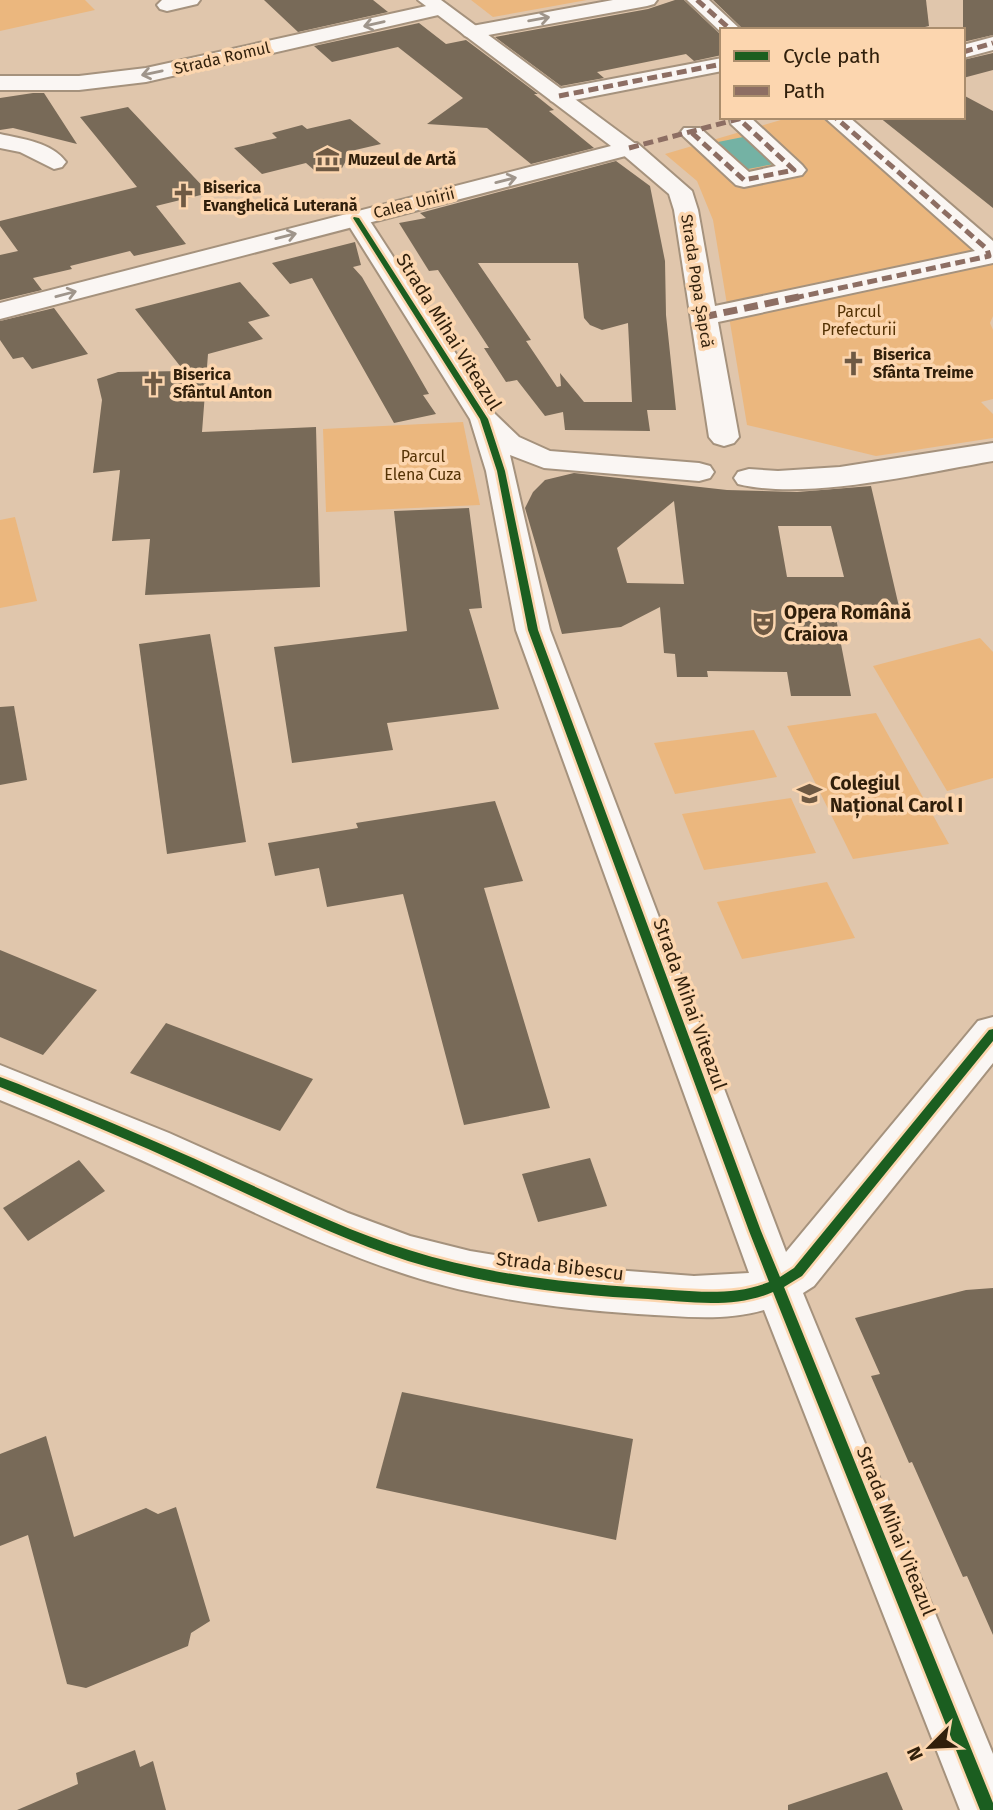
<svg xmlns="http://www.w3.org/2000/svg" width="993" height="1810" font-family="'Fira Sans',sans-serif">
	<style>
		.green { fill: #ebb77e }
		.water { fill: #74b2a4 }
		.building { fill: #786a58; fill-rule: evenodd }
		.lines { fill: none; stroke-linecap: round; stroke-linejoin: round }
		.minor-casing { stroke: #a5927d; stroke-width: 4 }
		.major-casing { stroke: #a5927d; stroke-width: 4 }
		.minor { fill: #faf6f3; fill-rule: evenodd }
		.major { fill: #faf6f3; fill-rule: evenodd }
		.quiet-far1 { stroke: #8d6e63; stroke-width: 5; stroke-dasharray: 10 5; stroke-linecap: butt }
		.quiet { stroke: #8d6e63; stroke-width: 7; stroke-dasharray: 14 7; stroke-linecap: butt }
		.cycleway-casing { stroke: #fcd6af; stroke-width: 5 }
		.cycleway { fill: #1b5e20; fill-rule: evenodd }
		.oneway { stroke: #9f958b }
		.labels { text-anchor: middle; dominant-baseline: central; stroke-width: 7; stroke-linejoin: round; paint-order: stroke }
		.far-street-label { font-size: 16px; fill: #301f0b; stroke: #fcd6af }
		.far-poi-label { font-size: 16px; font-weight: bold; fill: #301f0b; stroke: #fcd6af; text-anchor: start }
		.far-park-label { font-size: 16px; fill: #553305; stroke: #fcd6af }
		.street-label { font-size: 19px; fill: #301f0b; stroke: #fcd6af }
		.poi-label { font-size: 19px; font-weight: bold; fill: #301f0b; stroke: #fcd6af; text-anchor: start }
	</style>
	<rect width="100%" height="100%" fill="#e0c6ac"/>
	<!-- green -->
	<g class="green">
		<polygon points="0,0 85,0 95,10 0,31"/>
		<polygon points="471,0 587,0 493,17"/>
		<polygon points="791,117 821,117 989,264 993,265 993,316 990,323 993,330 993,399 981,402 993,414 993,438 876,456 747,425 713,220 697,181 665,154"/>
		<polygon points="463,422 480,505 326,512 323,429"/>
		<polygon points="15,517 37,601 0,608 0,520"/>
		<polygon points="980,638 993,652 993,778 947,791 873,666"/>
		<polygon points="876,713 949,844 853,859 787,726"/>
		<polygon points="754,730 777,777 675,794 654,743"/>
		<polygon points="791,798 816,853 704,870 682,814"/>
		<polygon points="827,882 855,938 742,959 717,902"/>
	</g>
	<!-- water -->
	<polygon class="water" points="743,137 774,164 748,169 718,142"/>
	<!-- building -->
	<g class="building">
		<polygon points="264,0 373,0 388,12 298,32"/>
		<polygon points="675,0 684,0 722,36 722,55 694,61 686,54 597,72 604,78 561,86 495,37 648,9"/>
		<polygon points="713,0 926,0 929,26 913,30 744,30"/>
		<polygon points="963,0 993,0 993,35 963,42"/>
		<polygon points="419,23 446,44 466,40 538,94 534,94 554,110 549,111 594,148 531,164 487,128 427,124 463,98 398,47 332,62 314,46"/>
		<polygon points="993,53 993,70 963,78 963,60"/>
		<polygon points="33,93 44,93 77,144 13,128 0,130 0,98"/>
		<polygon points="963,95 993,111 993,208 879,117 963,117"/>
		<polygon points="128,107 209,193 156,206 186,244 134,256 130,251 70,266 72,269 33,278 42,290 0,300 0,255 18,251 0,226 0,221 137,187 80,117"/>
		<polygon points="350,119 381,144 351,151 342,168 327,172 314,170 306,163 262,174 234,148 277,138 272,133 302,125 307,129"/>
		<path d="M616,161L650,186L665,261L666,315L676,410H647L650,431L565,430L563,412L545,416L517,380L506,382L484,348H489L438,270L429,271L399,223L426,218L420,213ZM478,263H578L584,318L590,325L602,330L628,323L632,402H584L560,373L561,386L557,387L526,341L531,340Z"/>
		<polygon points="355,242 361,265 353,267 362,277 429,394 423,395 436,414 394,423 312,278 290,284 272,263"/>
		<polygon points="240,282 270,316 248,322 263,339 208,354 202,432 316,427 320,587 145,595 150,539 112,541 120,470 93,473 102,400 97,379 118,372 184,371 135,309"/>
		<polygon points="54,308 88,354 32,369 23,357 13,359 0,340 0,321"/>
		<path d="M574,473L727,490L797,492L871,486L900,611L835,613L851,696H791L787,672L707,671L708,677H677L675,654L664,653L660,607L621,627L562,634L525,508L533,492L545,480ZM674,501L684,584L627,583L617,548ZM778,526H831L844,577H787Z"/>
		<polygon points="469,508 482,608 469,609 499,709 387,723 393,750 292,763 274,647 407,631 394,511"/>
		<polygon points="210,634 246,842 167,854 139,644"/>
		<polygon points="14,706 27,780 0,785 0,707"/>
		<polygon points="495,801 523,881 484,888 550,1108 464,1125 403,894 327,907 319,868 275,876 268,843 358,828 356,823"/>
		<polygon points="0,950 97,990 43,1055 0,1037"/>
		<polygon points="166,1023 313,1079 280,1131 130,1073"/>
		<polygon points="590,1158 607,1206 538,1222 522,1174"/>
		<polygon points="79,1160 105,1191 28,1241 3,1208"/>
		<polygon points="993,1288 993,1635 967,1576 963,1577 912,1462 909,1463 871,1376 880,1374 855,1318 966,1290"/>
		<polygon points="402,1392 633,1439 616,1540 376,1488"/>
		<polygon points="46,1436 74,1537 146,1508 158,1514 176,1507 210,1621 191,1633 188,1646 86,1688 67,1684 28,1535 0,1546 0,1454"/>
		<polygon points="135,1750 140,1767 153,1761 166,1810 17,1810 78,1784 76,1773"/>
		<polygon points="887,1772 903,1810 788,1810 788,1805"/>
	</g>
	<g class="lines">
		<defs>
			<g id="minor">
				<polygon points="162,0 200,0 197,4 167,11 160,9 157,5"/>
				<polygon points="613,0 657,0 654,4 647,6 472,38 465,36 461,32 465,28 472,26"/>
				<polygon points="687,0 709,0 741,30 722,30 722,33"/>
				<polygon points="440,3 447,5 450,9 447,13 146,82 79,90 0,90 0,76 79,76 146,68"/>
				<polygon points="993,37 993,50 963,58 963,45"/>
				<polygon points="722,58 722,71 559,103 551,101 548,96 551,91 559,89"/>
				<polygon points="729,117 750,117 802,165 806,170 802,175 744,187 736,185 680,133 684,128 700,128 749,172 776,166 731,124"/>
				<polygon points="824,117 849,117 993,241 993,263 718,322 739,437 734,443 724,446 714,443 709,437 674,210 669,194 621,153 617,148 621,143 637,143 692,191 698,210 715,306 975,251"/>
				<path d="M0,134C22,139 52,142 66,162L62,167L54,169L20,152L0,148Z"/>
				<path d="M356,211L365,213L368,218L495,414L519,437L550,451L699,463L710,466L714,472L710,478L699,481L544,468L510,455L550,630L786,1252L978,1021L993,1017V1063L814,1286L803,1293L993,1754V1810H960L764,1310C722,1322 680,1316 638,1314C561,1309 482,1299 408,1275C333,1251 262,1216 189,1182C127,1153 64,1126 0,1100V1065L169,1133L348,1213L410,1236L470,1251L562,1266L694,1276L749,1273L516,630L486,471L470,419L344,218L347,213Z"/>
				<path d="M993,443V461C922,473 807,501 738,484L734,478L738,472L749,469L778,471L840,467Z"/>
			</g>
			<polygon id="major" points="418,0 441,0 641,148 637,153 0,319 0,303 611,146"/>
		</defs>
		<!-- minor casing -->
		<use href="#minor" class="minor-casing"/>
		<!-- major casing -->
		<use href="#major" class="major-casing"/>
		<!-- minor -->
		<use href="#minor" class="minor"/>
		<!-- major -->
		<use href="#major" class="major"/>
		<!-- quiet-far1 -->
		<g class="quiet-far1">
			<polyline points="697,0 731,30"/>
			<polyline points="963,52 993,43"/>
			<polyline points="559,96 722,64"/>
			<polyline points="692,133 744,180 794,170 739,119"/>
			<polyline points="629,148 746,117"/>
			<polyline points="794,298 989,256 987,249 835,117"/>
		</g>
		<!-- quiet -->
		<polyline class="quiet" points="703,317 803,296"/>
		<defs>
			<path id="cycleway" d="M354,217L359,218L488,419L505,471L538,630L761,1231L780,1277L794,1268L989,1030L993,1029V1041L802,1276L784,1287L993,1803V1810H980L773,1292C734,1309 689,1302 648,1299C567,1295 486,1285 408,1261C336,1238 268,1203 199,1172C134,1142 67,1114 0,1087V1077C25,1086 49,1097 74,1107C127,1129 181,1152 234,1177C291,1203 348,1231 409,1250C485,1274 565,1283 644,1288C684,1290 730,1298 769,1282L749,1231L528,630L497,471L480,419L353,218Z"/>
		</defs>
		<!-- cycleway casing -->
		<use href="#cycleway" class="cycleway-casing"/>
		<!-- cycleway -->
		<use href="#cycleway" class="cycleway"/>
	</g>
	<!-- one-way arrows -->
	<defs><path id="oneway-shaft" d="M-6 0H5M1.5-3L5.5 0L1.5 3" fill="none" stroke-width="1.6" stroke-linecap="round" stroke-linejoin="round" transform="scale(1.75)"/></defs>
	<g class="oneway">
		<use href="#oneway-shaft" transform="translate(539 19) rotate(-10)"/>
		<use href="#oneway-shaft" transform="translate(374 24) rotate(167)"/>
		<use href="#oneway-shaft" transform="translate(152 73) rotate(168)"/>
		<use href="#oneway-shaft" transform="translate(506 180) rotate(-14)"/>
		<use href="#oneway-shaft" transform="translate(286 236) rotate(-14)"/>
		<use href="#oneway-shaft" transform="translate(66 294) rotate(-15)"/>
	</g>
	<!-- icons -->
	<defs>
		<symbol id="museum-bare" viewBox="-9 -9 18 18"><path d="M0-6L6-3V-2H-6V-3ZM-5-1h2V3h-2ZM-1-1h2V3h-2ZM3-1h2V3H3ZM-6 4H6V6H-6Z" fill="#6e5943" stroke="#fcd6af" stroke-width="2.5" paint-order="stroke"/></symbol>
		<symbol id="church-bare" viewBox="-9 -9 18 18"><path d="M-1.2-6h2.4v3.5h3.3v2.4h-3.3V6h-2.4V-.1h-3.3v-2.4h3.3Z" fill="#6e5943" stroke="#fcd6af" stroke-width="2.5" paint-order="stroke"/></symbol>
		<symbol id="theatre-bare" viewBox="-9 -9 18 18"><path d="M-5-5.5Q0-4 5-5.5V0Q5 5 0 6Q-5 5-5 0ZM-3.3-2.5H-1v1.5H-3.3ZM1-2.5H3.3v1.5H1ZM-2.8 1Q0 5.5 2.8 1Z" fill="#6e5943" stroke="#fcd6af" stroke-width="2.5" paint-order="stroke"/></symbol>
		<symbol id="school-bare" viewBox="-9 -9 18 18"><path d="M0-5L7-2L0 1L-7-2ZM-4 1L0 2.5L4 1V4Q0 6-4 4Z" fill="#6e5943" stroke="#fcd6af" stroke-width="2.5" paint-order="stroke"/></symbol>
	</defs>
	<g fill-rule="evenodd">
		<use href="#museum-bare" x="310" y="142" width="35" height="35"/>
		<use href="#church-bare" x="166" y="178" width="35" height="35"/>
		<use href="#church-bare" x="836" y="346" width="35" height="35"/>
		<use href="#church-bare" x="136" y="366" width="35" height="35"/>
		<use href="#theatre-bare" x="746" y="606" width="35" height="35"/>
		<use href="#school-bare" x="792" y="776" width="35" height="35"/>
	</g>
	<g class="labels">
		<!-- far-street labels -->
		<g class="far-street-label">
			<text transform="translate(222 58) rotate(-13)">Strada Romul</text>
			<text transform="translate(414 203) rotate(-14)">Calea Unirii</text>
			<text transform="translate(697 281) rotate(81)">Strada Popa Șapcă</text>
		</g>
		<!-- far-poi labels -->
		<g class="far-poi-label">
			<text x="348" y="159">Muzeul de Artă</text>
			<text x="203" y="187">Biserica<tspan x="203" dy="18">Evanghelică Luterană</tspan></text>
			<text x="873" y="354">Biserica<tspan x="873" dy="18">Sfânta Treime</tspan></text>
			<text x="173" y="374">Biserica<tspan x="173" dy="18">Sfântul Anton</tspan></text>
		</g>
		<!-- far-park labels -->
		<g class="far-park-label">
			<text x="859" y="311">Parcul<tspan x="859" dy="18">Prefecturii</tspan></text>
			<text x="423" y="456">Parcul<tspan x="423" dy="18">Elena Cuza</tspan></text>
		</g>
		<!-- street labels -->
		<g class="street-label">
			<text transform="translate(449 332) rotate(58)">Strada Mihai Viteazul</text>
			<text transform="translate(690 1004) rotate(70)">Strada Mihai Viteazul</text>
			<text transform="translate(560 1266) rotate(7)">Strada Bibescu</text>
			<text transform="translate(896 1531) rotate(68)">Strada Mihai Viteazul</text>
		</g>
		<!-- poi labels -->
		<g class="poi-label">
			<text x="784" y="612">Opera Română<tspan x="784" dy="22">Craiova</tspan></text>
			<text x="830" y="783">Colegiul<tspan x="830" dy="22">Național Carol I</tspan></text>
		</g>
	</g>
	<!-- legend -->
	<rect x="720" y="28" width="245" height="91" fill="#fcd6af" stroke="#aa8d6d" stroke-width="2"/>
	<rect x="734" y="51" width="35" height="10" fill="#1b5e20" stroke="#aa8d6d" stroke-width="2"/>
	<text x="783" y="63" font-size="21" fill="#301f0b">Cycle path</text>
	<rect x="734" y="86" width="35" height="10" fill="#8d6e63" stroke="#aa8d6d" stroke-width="2"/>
	<text x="783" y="98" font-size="21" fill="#301f0b">Path</text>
	<!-- north arrow -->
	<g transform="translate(930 1747) rotate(246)" stroke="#fcd6af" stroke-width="5" paint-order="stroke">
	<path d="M0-5L12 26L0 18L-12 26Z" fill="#301f0b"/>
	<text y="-10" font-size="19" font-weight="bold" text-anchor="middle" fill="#301f0b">N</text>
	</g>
</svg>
